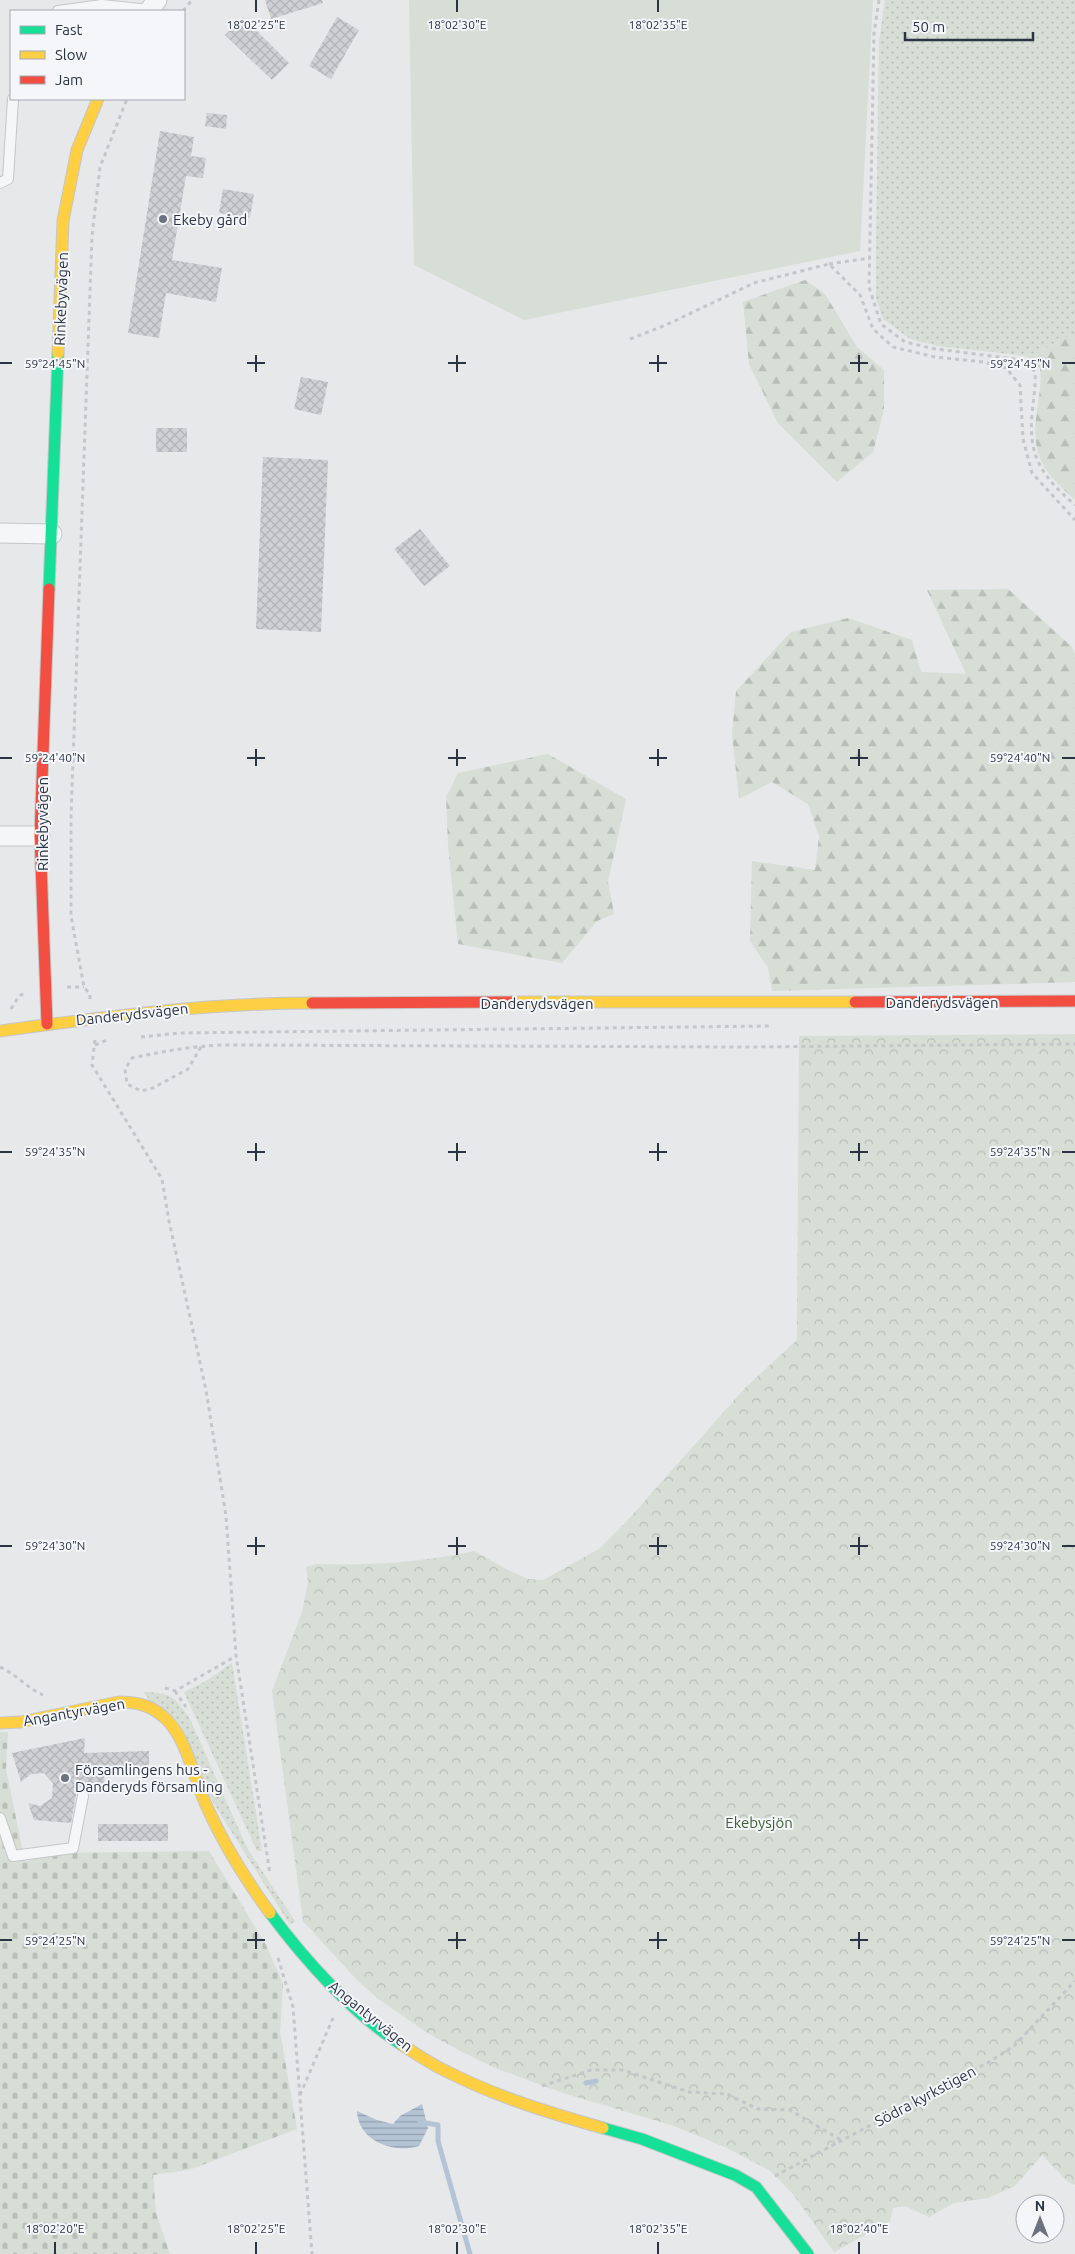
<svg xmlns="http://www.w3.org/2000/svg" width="1075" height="2254" font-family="Ubuntu,sans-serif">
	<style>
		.grass { fill: url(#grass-dots) }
		.forest { fill: url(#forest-firs) }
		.cemetery { fill: url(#cemetery-stones) }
		.park { fill: url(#park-crowns) }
		.garden { fill: #d6ded6 }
		.water { fill: url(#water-rules) }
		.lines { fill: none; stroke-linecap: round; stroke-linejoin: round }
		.stream { stroke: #b4c4d5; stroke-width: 5 }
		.building { fill: url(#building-cross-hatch) }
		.lane-casing { stroke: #c4c6c8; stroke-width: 12 }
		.street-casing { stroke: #c4c6c8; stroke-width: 21 }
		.fast-casing { stroke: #c4c6c8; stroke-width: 13 }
		.slow-casing { stroke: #c4c6c8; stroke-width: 13 }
		.jam-casing { stroke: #c4c6c8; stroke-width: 13 }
		.path { stroke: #c5c6ca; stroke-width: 3; stroke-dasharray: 4 4; stroke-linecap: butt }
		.lane { stroke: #f5f6f7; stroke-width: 10 }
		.street { stroke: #f5f6f7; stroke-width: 19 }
		.fast { stroke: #16e098; stroke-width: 11 }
		.slow { stroke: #ffcf43; stroke-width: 11 }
		.jam { stroke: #f24e42; stroke-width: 11 }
		.ticks { fill: none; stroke: #2b3445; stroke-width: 2 }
		.poi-dot { fill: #6c737f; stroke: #f4f6f9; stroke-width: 2 }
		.labels { text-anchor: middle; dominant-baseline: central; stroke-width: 4; stroke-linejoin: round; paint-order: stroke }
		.poi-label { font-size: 15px; fill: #2b3445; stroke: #f4f6f9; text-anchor: start }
		.street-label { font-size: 15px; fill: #2b3445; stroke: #f4f6f9 }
		.park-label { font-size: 15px; fill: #3f6138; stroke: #f4f6f9 }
		.ticks-label { font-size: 12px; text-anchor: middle; fill: #2b3445; stroke: #f4f6f9; stroke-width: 4; stroke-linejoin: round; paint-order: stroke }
	</style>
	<defs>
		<pattern id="grass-dots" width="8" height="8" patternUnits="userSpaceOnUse" patternTransform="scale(1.25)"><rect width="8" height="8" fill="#d6ded6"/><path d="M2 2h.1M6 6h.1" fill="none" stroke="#b8bfb9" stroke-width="1.8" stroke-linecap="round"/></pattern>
		<pattern id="forest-firs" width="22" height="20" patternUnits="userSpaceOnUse" patternTransform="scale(1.25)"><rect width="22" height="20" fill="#d6ded6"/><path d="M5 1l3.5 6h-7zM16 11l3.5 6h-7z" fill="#b8bfb9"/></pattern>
		<pattern id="cemetery-stones" width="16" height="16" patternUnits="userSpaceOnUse" patternTransform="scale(1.25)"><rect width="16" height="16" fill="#d6ded6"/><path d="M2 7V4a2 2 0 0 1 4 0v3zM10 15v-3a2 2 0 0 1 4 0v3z" fill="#b8bfb9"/></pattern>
		<pattern id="park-crowns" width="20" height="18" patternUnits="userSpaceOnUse" patternTransform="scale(1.25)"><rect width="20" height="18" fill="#d6ded6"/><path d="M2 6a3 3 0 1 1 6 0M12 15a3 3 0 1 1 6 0" fill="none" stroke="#b8bfb9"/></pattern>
		<pattern id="water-rules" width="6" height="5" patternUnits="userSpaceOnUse" patternTransform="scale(1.25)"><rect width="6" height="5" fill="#b4c4d5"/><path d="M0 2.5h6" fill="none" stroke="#93a0af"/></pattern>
		<pattern id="building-cross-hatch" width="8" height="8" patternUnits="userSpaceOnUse" patternTransform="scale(1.25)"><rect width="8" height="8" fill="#ced0d3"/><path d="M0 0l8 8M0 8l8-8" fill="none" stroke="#b1b3b6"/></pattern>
	</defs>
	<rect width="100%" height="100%" fill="#e6e8ea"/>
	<!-- grass -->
	<g class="grass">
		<polygon points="885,0 1075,0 1075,333 1056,344 1026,356 938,346 910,339 883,319 876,299 876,247 879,41"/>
		<polygon points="232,1663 262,1851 257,1851 184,1692 206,1681"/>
		<path d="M144,1692C173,1693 173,1696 190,1719L247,1848L295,1921L290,1925Z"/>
	</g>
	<!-- forest -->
	<g class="forest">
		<polygon points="805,280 825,294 857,347 884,370 884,410 873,452 837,482 778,423 749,364 743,302"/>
		<path d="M1075,333V500C1042,470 1031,457 1037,410C1039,396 1042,382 1040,368L1026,356L1056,344Z"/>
		<polygon points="1008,589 1072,647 1075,654 1075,982 772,991 768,968 750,941 752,861 815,870 819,836 808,804 772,782 739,799 732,734 736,691 791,632 848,618 912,640 921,672 966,674 927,590"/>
		<polygon points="548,754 626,799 608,882 614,914 597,921 562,963 458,944 448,846 446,797 458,773"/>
	</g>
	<!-- cemetery -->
	<polygon class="cemetery" points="0,1732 8,1732 6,1769 25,1862 53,1853 209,1851 266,1945 283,1984 280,2032 297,2129 189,2170 153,2175 156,2213 170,2254 0,2254"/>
	<!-- park -->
	<path class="park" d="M1075,1034V2185L1068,2182L1042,2155L1015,2186L988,2198L954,2203L929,2217L905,2206L893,2208L890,2221L834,2252L793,2194L769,2170L727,2148L674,2126L563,2093L495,2068L460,2051L426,2032L377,1998L356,1979L303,1921L272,1691L302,1612L308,1582L306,1567L317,1564C370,1566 423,1562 474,1551L510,1571L528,1579L543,1580L599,1549L625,1523L745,1388L797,1340L799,1036Z"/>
	<!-- garden -->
	<polygon class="garden" points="409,0 873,0 860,251 524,320 414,265"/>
	<!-- water -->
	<path class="water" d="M422,2104L428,2128L419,2146C394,2154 358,2141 357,2111L377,2120L393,2124L400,2116Z"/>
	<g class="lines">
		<!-- stream -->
		<g class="stream">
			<polyline points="586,2083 596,2081"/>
			<polyline points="420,2122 438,2125 438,2141 470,2254"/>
		</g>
	</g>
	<!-- building -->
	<g class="building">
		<polygon points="265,0 322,0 323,3 271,19"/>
		<polygon points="243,17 289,63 272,80 225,35"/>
		<polygon points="337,17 359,30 331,79 309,66"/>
		<polygon points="207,113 227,115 226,129 205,126"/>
		<polygon points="160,131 194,137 191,156 206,158 203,178 186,176 172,260 222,268 216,302 166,293 159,338 128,333"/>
		<polygon points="223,189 254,194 250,218 219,213"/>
		<polygon points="301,377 328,382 321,415 294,409"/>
		<rect x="156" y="428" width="31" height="24"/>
		<polygon points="263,457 328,460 321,632 256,629"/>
		<polygon points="420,529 450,566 424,586 394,549"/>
		<polygon points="85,1738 84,1753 149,1751 149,1775 104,1776 105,1786 80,1787 76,1795 71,1823 34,1820 28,1803 40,1806 52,1798 53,1783 44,1773 31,1774 21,1782 12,1753"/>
		<rect x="98" y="1824" width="70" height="17"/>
	</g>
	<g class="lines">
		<defs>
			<g id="lane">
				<polyline points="58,11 102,5 150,10"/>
				<polyline points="0,183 8,179 13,99"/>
				<polyline points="0,1818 13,1856 73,1848 83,1796"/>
			</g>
			<g id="street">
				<polyline points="149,11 157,0"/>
				<polyline points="0,533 52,534"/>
				<polyline points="0,836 40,836"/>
			</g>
			<g id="fast">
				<polyline points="49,589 58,354"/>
				<path d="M270,1913C304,1959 353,2014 402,2045"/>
				<polyline points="603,2128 642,2139 735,2175 756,2187 808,2254"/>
			</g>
			<g id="slow">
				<polyline points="58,354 63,221 77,150 98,99"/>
				<polyline points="512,1002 855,1002"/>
				<path d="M0,1031C104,1017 207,1003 312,1003"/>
				<path d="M0,1723L21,1722L119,1702C139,1702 153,1706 167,1720C187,1740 195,1782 207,1807C224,1845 246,1880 270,1913"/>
				<path d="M402,2045C417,2054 432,2065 448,2072C497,2097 550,2113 603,2128"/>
			</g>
			<g id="jam">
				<polyline points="855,1002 1075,1001"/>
				<polyline points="312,1003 512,1002"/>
				<polyline points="47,1024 40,836 49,589"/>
			</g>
		</defs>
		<!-- lane casing -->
		<use href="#lane" class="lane-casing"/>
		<!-- street casing -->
		<use href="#street" class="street-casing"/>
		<!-- fast casing -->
		<use href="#fast" class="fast-casing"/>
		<!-- slow casing -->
		<use href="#slow" class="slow-casing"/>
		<!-- jam casing -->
		<use href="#jam" class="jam-casing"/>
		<!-- path -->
		<g class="path">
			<path d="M879,0L874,33L869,287L881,324L905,342L935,349L1016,359L1028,363L1035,372C1036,387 1033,400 1032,415C1028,458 1044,478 1075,505"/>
			<polyline points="183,11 192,0"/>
			<polyline points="829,264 870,258"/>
			<polyline points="630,339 666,325 754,283 829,264 860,295 873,329 893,347 935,357 984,362 1006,368 1020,385 1023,439 1032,473 1075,520"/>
			<polyline points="67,987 84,987"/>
			<polyline points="90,999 90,994 84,987 71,916 71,816 92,236 100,167 127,99"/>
			<polyline points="11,1009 19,996 25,993"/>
			<polyline points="141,1037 179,1033 769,1026"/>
			<polyline points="95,1040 92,1065 162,1179 169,1221 206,1390 226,1516 236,1655 270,1874"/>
			<polyline points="95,1045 107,1040"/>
			<path d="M201,1047L188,1069L153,1088L141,1091L127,1084L125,1069L132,1058C164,1051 188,1047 221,1045L746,1047L1075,1044"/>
			<path d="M0,1667C16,1674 27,1688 43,1695"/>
			<polyline points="165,1688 175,1691 236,1656"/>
			<polyline points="175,1691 186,1707"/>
			<polyline points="278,1958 293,2007 312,2254"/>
			<polyline points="542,2086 591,2070 623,2070 689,2092 727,2094 758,2109 790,2110 841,2140"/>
			<polyline points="300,2095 333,2018"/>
			<polyline points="775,2176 989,2062 1014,2046 1075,1981"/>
		</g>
		<!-- lane -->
		<use href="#lane" class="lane"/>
		<!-- street -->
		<use href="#street" class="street"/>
		<!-- fast -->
		<use href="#fast" class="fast"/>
		<!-- slow -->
		<use href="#slow" class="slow"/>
		<!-- jam -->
		<use href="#jam" class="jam"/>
	</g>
	<!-- ticks -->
	<path class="ticks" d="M256,0V12M457,0V12M658,0V12M256,355V372M457,355V372M658,355V372M859,355V372M0,363H12M247,363H265M448,363H466M649,363H667M850,363H868M1062,363H1075M256,749V766M457,749V766M658,749V766M859,749V766M0,758H12M247,758H265M448,758H466M649,758H667M850,758H868M1062,758H1075M256,1143V1161M457,1143V1161M658,1143V1161M859,1143V1161M0,1152H12M247,1152H265M448,1152H466M649,1152H667M850,1152H868M1062,1152H1075M256,1537V1555M457,1537V1555M658,1537V1555M859,1537V1555M0,1546H12M247,1546H265M448,1546H466M649,1546H667M850,1546H868M1062,1546H1075M256,1932V1949M457,1932V1949M658,1932V1949M859,1932V1949M0,1940H12M247,1940H265M448,1940H466M649,1940H667M850,1940H868M1062,1940H1075M55,2242V2254M256,2242V2254M457,2242V2254M658,2242V2254M859,2242V2254"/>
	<!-- markers -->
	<g class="poi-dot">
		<circle cx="163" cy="219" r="5"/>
		<circle cx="65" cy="1778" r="5"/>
	</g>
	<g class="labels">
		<!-- poi labels -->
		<g class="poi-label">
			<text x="173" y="219">Ekeby gård</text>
			<text x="75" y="1769">Församlingens hus -<tspan x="75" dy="17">Danderyds församling</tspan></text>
		</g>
		<!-- street labels -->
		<g class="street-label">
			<text transform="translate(61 299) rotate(-88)">Rinkebyvägen</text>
			<text transform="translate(42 824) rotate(-90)">Rinkebyvägen</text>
			<text x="942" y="1002">Danderydsvägen</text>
			<text x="537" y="1003">Danderydsvägen</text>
			<text transform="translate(132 1014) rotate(-6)">Danderydsvägen</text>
			<text transform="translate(74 1712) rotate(-10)">Angantyrvägen</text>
			<text transform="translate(371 2016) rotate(39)">Angantyrvägen</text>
			<text transform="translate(925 2096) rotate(-28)">Södra kyrkstigen</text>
		</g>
		<!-- park labels -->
		<g class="park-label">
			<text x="759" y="1822">Ekebysjön</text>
		</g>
	</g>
	<g class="ticks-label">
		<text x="256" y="29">18°02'25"E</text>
		<text x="457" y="29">18°02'30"E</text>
		<text x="658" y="29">18°02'35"E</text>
		<text x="55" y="368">59°24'45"N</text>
		<text x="1020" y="368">59°24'45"N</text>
		<text x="55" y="762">59°24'40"N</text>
		<text x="1020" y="762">59°24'40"N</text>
		<text x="55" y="1156">59°24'35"N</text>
		<text x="1020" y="1156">59°24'35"N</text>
		<text x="55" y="1550">59°24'30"N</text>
		<text x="1020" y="1550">59°24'30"N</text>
		<text x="55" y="1945">59°24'25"N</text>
		<text x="1020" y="1945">59°24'25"N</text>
		<text x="55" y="2233">18°02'20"E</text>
		<text x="256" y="2233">18°02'25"E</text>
		<text x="457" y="2233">18°02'30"E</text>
		<text x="658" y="2233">18°02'35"E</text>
		<text x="859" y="2233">18°02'40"E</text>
	</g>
	<!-- legend -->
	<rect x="10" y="10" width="175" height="90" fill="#f4f6f9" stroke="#a4a8b1"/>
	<rect x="20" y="26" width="25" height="8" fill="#16e098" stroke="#a4a8b1"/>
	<text x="55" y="35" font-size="15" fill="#2b3445">Fast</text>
	<rect x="20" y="51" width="25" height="8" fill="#ffcf43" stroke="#a4a8b1"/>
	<text x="55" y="60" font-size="15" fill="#2b3445">Slow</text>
	<rect x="20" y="76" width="25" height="8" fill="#f24e42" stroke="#a4a8b1"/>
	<text x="55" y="85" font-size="15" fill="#2b3445">Jam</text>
	<!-- north arrow -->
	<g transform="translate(1040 2219)"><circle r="24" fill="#f4f6f9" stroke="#a4a8b1"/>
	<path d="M0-4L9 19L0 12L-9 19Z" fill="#6c737f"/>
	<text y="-8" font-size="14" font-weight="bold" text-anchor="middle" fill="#2b3445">N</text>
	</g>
	<!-- scale -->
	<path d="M905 32v8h128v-8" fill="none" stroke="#2b3445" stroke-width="2.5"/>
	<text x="912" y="32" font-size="15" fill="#2b3445" stroke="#f4f6f9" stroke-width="4" paint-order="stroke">50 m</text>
</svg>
